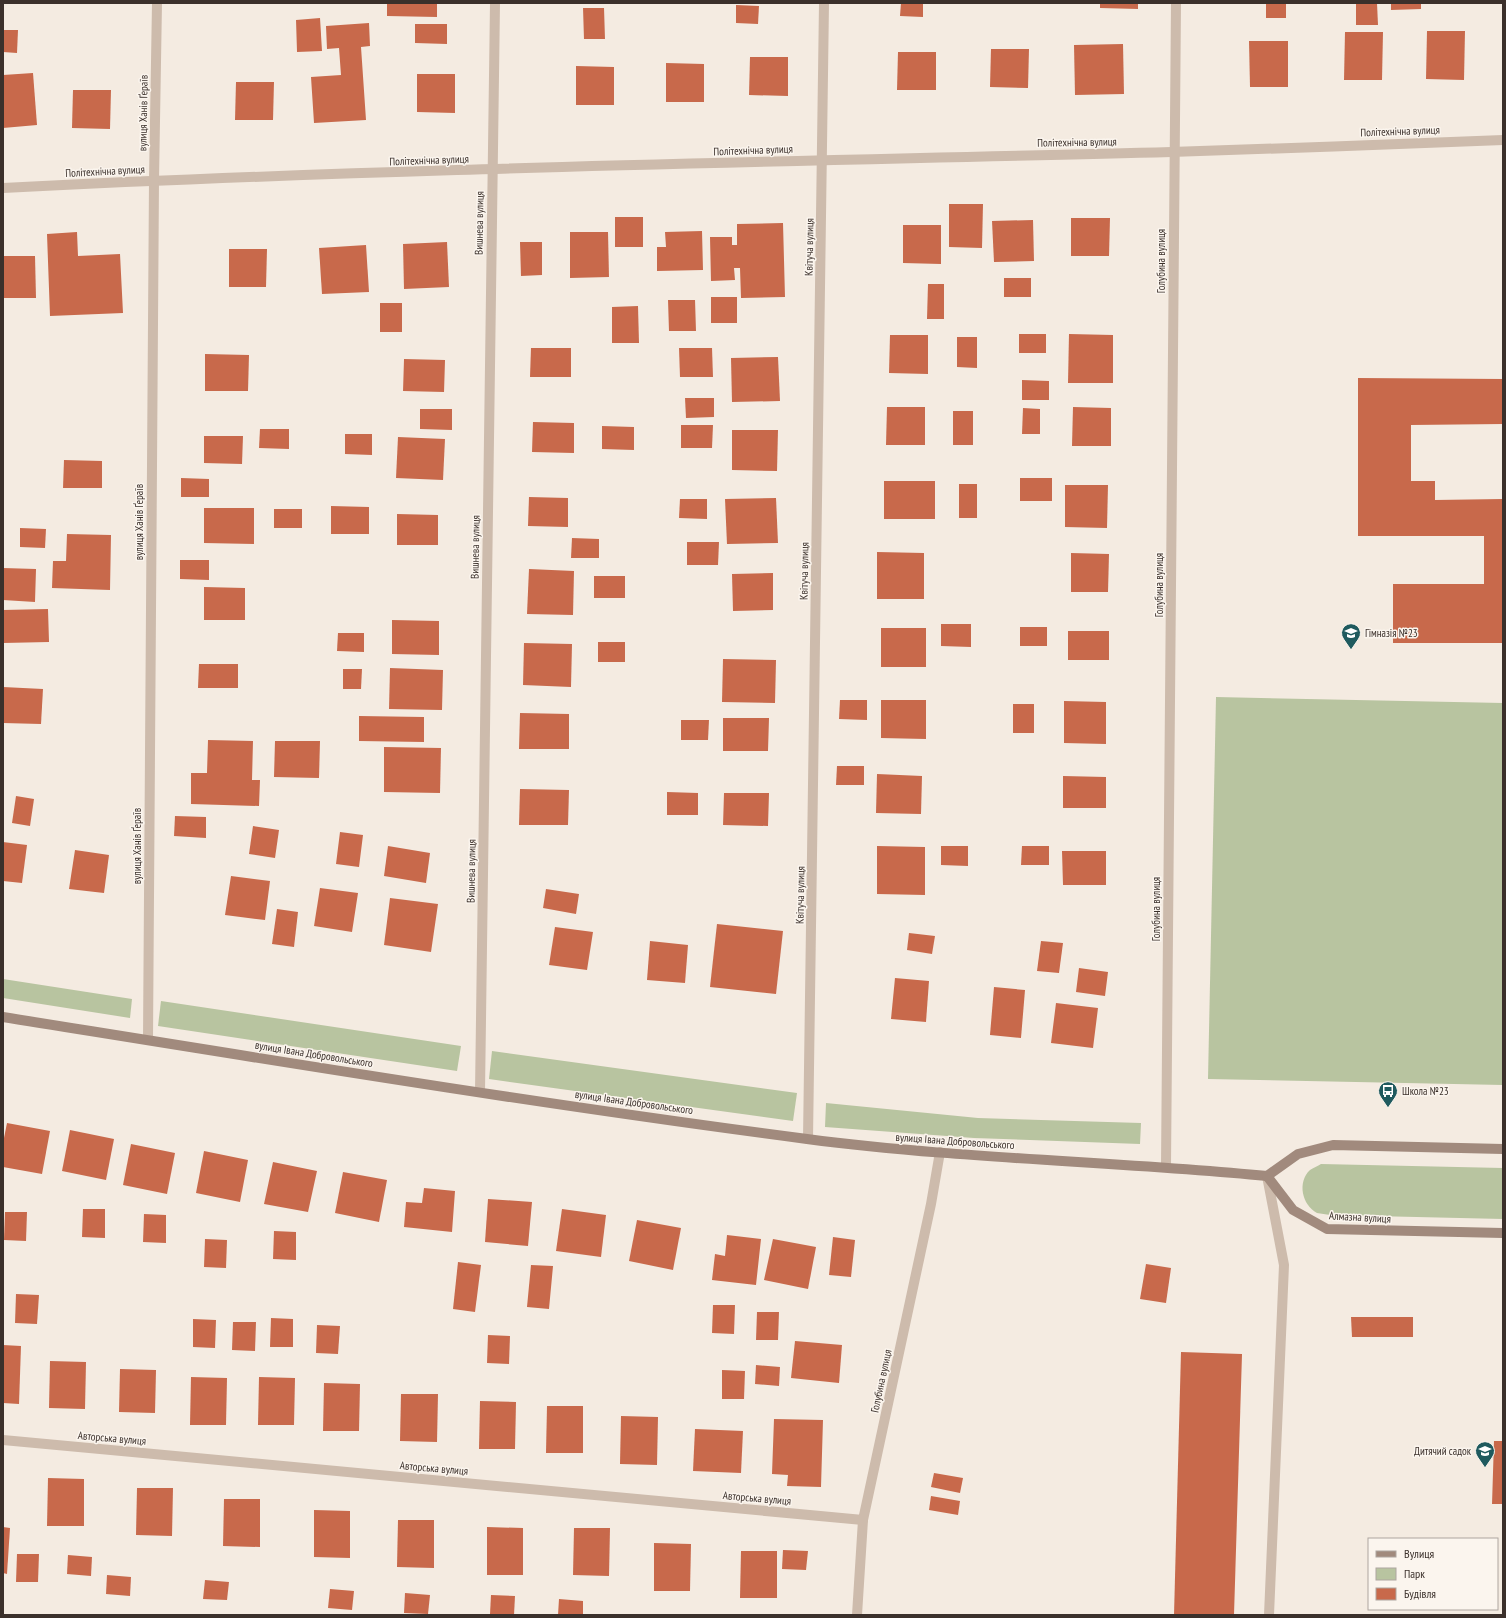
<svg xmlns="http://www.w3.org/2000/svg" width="1506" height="1618" font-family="'PT Sans Narrow',sans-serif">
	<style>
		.green { fill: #b8c4a0 }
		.building { fill: #c8694b }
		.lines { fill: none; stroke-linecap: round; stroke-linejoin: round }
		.lane { stroke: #cdbbac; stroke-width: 10 }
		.street { stroke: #cdbbac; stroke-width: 10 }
		.secondary { stroke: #a18a7d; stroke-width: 10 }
		.labels { text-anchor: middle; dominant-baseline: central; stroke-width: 3; stroke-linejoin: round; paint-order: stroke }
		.street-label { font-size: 11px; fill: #3b302b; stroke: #fbf5ee }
		.poi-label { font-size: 11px; fill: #3b302b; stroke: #fbf5ee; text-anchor: start }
	</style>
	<rect width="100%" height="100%" fill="#f4ebe1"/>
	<!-- green -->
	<g class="green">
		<polygon points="1216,697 1503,703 1503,1085 1208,1079"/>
		<polygon points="3,979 132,999 130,1018 3,998"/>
		<polygon points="161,1001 461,1046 457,1071 158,1026"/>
		<polygon points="492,1051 797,1093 793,1121 489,1079"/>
		<polygon points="826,1103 978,1118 1141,1123 1140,1144 974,1138 825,1127"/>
		<path d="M1321,1164L1503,1168V1219L1330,1215C1326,1214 1321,1214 1317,1213C1302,1205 1297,1182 1310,1170C1313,1168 1318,1166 1321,1164Z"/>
	</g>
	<!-- building -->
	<g class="building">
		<polygon points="387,3 437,3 437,17 387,16"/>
		<polygon points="901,3 923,3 923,17 900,16"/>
		<polygon points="1100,3 1138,3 1138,9 1100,8"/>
		<rect x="1266" y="3" width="20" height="15"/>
		<polygon points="1356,3 1377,3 1378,25 1356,25"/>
		<polygon points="1391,3 1421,3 1421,9 1391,10"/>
		<polygon points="736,5 759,6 758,24 736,23"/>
		<polygon points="583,8 604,8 605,39 584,39"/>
		<polygon points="320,18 322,51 297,52 296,20"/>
		<polygon points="369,23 370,46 361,47 366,120 314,123 311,77 341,75 339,48 327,49 326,26"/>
		<polygon points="415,24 447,24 447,44 415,43"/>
		<polygon points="3,30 18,30 17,53 3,52"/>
		<polygon points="1427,31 1465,31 1464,80 1426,79"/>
		<polygon points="1345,32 1383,32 1382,80 1344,80"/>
		<polygon points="1249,41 1288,41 1288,87 1250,87"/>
		<polygon points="1123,44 1124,94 1075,95 1074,45"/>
		<polygon points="991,49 1029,49 1028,88 990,87"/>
		<polygon points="898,52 936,52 936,90 897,90"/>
		<polygon points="750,57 788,57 788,96 749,95"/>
		<polygon points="666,63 704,64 704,102 666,102"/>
		<polygon points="576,66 614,67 614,105 576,105"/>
		<polygon points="33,73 37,125 3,128 3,75"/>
		<polygon points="417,74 455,74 455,113 417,112"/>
		<polygon points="236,82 274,82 273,120 235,120"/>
		<polygon points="73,90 111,90 110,129 72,128"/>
		<polygon points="949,204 983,204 982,248 949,247"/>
		<rect x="615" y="217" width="28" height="30"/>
		<polygon points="1071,218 1110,218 1109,256 1071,256"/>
		<polygon points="1033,220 1034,261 994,262 992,221"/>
		<polygon points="783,223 785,297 741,298 740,268 734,268 735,280 711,281 710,237 732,237 732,245 737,245 737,224"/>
		<polygon points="903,225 941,225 941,264 903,263"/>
		<polygon points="702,231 703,270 657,271 657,247 666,247 665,232"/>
		<polygon points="77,232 78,256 120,254 123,313 50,316 47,234"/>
		<polygon points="570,232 608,232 609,277 570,278"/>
		<polygon points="447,242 449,287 404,289 403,244"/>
		<polygon points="520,242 542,242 542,275 521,276"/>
		<polygon points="366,245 369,292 322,294 319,248"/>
		<polygon points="229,249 267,249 266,287 229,287"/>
		<polygon points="3,256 35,256 36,298 3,298"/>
		<rect x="1004" y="278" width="27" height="19"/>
		<polygon points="928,284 944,284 944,319 927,319"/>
		<rect x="711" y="297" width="26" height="26"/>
		<polygon points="668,300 695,300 696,331 669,331"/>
		<rect x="380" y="303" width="22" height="29"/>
		<polygon points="638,306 639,343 612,343 612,307"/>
		<rect x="1019" y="334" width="27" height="19"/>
		<polygon points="1069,334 1113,335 1113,383 1068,383"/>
		<polygon points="890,335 928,335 928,374 889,373"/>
		<polygon points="957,337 977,337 977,368 957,367"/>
		<polygon points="531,348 571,348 571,377 530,377"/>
		<polygon points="679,348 712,348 713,377 680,377"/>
		<polygon points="205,354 249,355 248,391 205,391"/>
		<polygon points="778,357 780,401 732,402 731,358"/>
		<polygon points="404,359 445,360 444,392 403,391"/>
		<polygon points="1358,378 1503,379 1503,424 1411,425 1411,481 1435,481 1435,500 1503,499 1503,643 1393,643 1393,584 1484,584 1484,536 1358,536"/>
		<polygon points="1022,380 1049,381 1049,400 1022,400"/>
		<polygon points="685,398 714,398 714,417 686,418"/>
		<polygon points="887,407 925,407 925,445 886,445"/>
		<polygon points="1073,407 1111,408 1111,446 1072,446"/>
		<polygon points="1023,408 1040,409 1040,434 1022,434"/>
		<polygon points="420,409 452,409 452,430 420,429"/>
		<rect x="953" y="411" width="20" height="34"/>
		<polygon points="533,422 574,423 574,453 532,452"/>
		<polygon points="681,425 713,425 712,448 681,448"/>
		<polygon points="602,426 634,427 634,450 602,449"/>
		<polygon points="260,429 289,429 289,449 259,448"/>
		<polygon points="732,430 778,430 777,471 732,470"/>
		<polygon points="345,434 372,434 372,455 345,454"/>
		<polygon points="204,436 243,436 242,464 204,463"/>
		<polygon points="398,437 445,439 443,480 396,478"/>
		<polygon points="64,460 102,461 102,488 63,488"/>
		<polygon points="181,478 209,479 209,497 181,497"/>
		<rect x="1020" y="478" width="32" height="23"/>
		<rect x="884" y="481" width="51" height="38"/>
		<rect x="959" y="484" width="18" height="34"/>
		<polygon points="1065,485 1108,485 1107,528 1065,527"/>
		<polygon points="529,497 568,498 568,527 528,526"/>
		<polygon points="776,498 778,543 727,544 725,499"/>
		<polygon points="680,499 707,499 707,519 679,518"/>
		<polygon points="331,506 369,507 369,534 331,534"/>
		<polygon points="204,508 254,508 254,544 204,543"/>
		<rect x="274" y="509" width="28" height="19"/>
		<polygon points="397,514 438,515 438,545 397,545"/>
		<polygon points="20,528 46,529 45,548 20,547"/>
		<polygon points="67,534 111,535 110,590 52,588 53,561 66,561"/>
		<polygon points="572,538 599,539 599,558 571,558"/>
		<polygon points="687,542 719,542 718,565 687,565"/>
		<polygon points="877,552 924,553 924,599 877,599"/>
		<polygon points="1071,553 1109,554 1108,592 1071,592"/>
		<polygon points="180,560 209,560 209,580 180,579"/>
		<polygon points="3,568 36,569 35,602 3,600"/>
		<polygon points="529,569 574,571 573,615 527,614"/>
		<polygon points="773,573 773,610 733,611 732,574"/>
		<rect x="594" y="576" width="31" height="22"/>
		<polygon points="204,587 245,588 245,620 204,620"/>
		<polygon points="48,609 49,642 3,643 3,610"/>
		<polygon points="392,620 439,621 439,655 392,654"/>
		<polygon points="941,624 971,624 971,647 941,646"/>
		<rect x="1020" y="627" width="27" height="19"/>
		<rect x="881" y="628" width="45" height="39"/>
		<rect x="1068" y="631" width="41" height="29"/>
		<polygon points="338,633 364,633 364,652 337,651"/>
		<rect x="598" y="642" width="27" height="20"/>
		<polygon points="524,643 572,644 571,687 523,685"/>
		<polygon points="723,659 776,660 775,703 722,702"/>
		<polygon points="199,664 238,664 238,688 198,688"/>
		<polygon points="390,668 443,670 442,710 389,709"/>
		<polygon points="343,669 362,669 361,689 343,689"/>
		<polygon points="3,687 43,689 41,724 3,723"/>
		<polygon points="840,700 867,700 867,720 839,719"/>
		<polygon points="881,700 926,700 926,739 881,738"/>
		<polygon points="1064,701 1106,702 1106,744 1064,743"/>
		<rect x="1013" y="704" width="21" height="29"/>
		<polygon points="520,713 569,714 569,749 519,749"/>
		<polygon points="359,716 424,717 424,742 359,741"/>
		<polygon points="723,718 769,718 768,751 723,751"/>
		<polygon points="681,720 709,720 708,740 681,740"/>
		<polygon points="208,740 253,741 252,780 260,780 259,806 191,804 191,773 207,773"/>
		<polygon points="275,741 320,741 319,778 274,777"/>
		<polygon points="384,747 441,748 440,793 384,792"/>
		<polygon points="837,766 864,766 864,785 836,785"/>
		<polygon points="877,774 922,776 921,814 876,813"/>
		<polygon points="1063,776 1106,777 1106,808 1063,808"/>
		<polygon points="520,789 569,790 568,825 519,825"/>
		<polygon points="667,792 698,793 698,815 667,815"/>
		<polygon points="724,793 769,793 768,826 723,825"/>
		<polygon points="16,796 34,799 30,826 12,823"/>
		<polygon points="175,816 206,817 206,838 174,836"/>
		<polygon points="253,826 279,830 275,858 249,854"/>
		<polygon points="340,832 363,835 359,867 336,864"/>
		<polygon points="3,842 27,845 22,883 3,881"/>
		<polygon points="388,846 430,853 426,883 384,876"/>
		<polygon points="877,846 925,847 925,895 877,894"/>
		<polygon points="941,846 968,846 968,866 941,865"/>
		<polygon points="1022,846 1049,846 1049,865 1021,865"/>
		<polygon points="75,850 109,855 104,893 69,889"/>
		<polygon points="1062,851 1106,851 1106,885 1063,885"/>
		<polygon points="231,876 270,881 265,920 225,915"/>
		<polygon points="320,888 358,893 352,932 314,926"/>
		<polygon points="546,889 579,894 576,914 543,908"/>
		<polygon points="390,898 438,904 431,952 384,945"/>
		<polygon points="277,909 298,912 294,947 272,944"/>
		<polygon points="717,924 783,931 776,994 710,987"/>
		<polygon points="555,927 593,932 587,970 549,965"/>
		<polygon points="909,933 935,936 932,954 907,950"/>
		<polygon points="650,941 688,945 685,983 647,980"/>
		<polygon points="1041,941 1063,943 1059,973 1037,971"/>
		<polygon points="1079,968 1108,972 1105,996 1076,992"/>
		<polygon points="895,978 929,981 926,1022 891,1019"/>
		<polygon points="994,987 1025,990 1021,1038 990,1035"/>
		<polygon points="1056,1003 1098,1008 1093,1048 1051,1043"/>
		<polygon points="7,1123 50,1131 42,1174 3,1167 3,1143"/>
		<polygon points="70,1130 114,1139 106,1180 62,1171"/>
		<polygon points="131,1144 175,1153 167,1194 123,1185"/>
		<polygon points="204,1151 248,1160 240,1202 196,1193"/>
		<polygon points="273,1162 317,1171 308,1212 264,1204"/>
		<polygon points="343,1172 387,1180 379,1222 335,1213"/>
		<polygon points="424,1188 455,1191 452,1232 404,1227 406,1202 422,1203"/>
		<polygon points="488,1199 532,1202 528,1246 485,1242"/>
		<polygon points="83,1209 105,1209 105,1238 82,1237"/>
		<polygon points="562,1209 606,1215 601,1257 556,1251"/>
		<polygon points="5,1212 27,1212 26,1241 4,1240"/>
		<polygon points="144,1214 166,1215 166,1243 143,1242"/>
		<polygon points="637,1220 681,1228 673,1270 629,1261"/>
		<polygon points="274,1231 296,1232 296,1260 273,1259"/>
		<polygon points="727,1235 761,1239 756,1285 712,1280 715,1254 725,1256"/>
		<polygon points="833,1237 855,1240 851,1277 829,1275"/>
		<polygon points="205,1239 227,1240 226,1268 204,1267"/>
		<polygon points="773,1239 816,1247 808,1289 764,1280"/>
		<polygon points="458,1262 481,1265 475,1312 453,1309"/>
		<polygon points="1146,1264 1171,1268 1166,1303 1140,1299"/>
		<polygon points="531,1265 553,1266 549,1309 527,1307"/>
		<polygon points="16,1294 39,1295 37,1324 15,1323"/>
		<polygon points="713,1305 735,1305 734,1334 712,1333"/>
		<polygon points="757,1312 779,1312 778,1340 756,1340"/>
		<polygon points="1351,1317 1413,1317 1413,1337 1352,1337"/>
		<polygon points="271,1318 293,1319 293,1347 270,1347"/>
		<polygon points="193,1319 216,1320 215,1348 193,1347"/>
		<polygon points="233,1322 256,1322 255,1351 232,1350"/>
		<polygon points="317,1325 340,1326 338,1354 316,1353"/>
		<polygon points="488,1335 510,1336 509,1364 487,1363"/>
		<polygon points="795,1341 842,1345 839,1383 791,1378"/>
		<polygon points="3,1345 21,1346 19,1404 3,1403"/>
		<polygon points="1181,1352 1242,1354 1234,1615 1174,1615"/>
		<polygon points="50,1361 86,1362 85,1409 49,1408"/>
		<polygon points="756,1365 780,1367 779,1386 755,1384"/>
		<polygon points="120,1369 156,1370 155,1413 119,1412"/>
		<polygon points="722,1370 745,1371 744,1399 722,1399"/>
		<polygon points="191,1377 227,1378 226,1425 190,1425"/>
		<polygon points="259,1377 295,1378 294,1425 258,1425"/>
		<polygon points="324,1383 360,1384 359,1431 323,1431"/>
		<polygon points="401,1394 438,1394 437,1442 400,1441"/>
		<polygon points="480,1401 516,1402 515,1449 479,1449"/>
		<polygon points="547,1406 583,1406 583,1453 546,1453"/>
		<polygon points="621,1416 658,1417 657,1465 620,1464"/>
		<polygon points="774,1419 823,1420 821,1487 787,1486 788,1475 772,1474"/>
		<polygon points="695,1429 743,1431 741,1473 693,1471"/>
		<polygon points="1494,1441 1503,1441 1503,1504 1492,1504"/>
		<polygon points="934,1473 963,1478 960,1493 931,1487"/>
		<polygon points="48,1478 84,1479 84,1526 47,1526"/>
		<polygon points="137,1488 173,1488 172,1536 136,1535"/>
		<polygon points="931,1496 960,1501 958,1515 929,1510"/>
		<polygon points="224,1499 260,1499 260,1547 223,1546"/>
		<polygon points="314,1510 350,1511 350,1558 314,1557"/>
		<polygon points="398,1520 434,1520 434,1568 397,1567"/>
		<polygon points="3,1527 10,1528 7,1574 3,1573"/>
		<polygon points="487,1527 523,1528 523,1575 487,1575"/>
		<polygon points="574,1528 610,1528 609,1576 573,1575"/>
		<polygon points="654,1543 691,1544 690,1591 654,1591"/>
		<polygon points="783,1550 808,1551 806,1570 782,1569"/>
		<polygon points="741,1551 777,1551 777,1598 740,1598"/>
		<polygon points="17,1554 39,1554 38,1582 16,1582"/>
		<polygon points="68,1555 92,1557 91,1576 67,1574"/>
		<polygon points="107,1575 131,1577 130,1596 106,1594"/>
		<polygon points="205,1580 229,1582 227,1600 203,1599"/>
		<polygon points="330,1589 354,1591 352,1610 328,1608"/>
		<polygon points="405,1593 430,1595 428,1614 404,1613"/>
		<polygon points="491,1595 515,1596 514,1615 490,1614"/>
		<polygon points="559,1599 583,1601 583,1615 558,1615"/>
	</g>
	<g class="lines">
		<!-- lane -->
		<polyline class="lane" points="1267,1176 1284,1265 1269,1615"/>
		<!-- street -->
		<g class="street">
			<path d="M3,188C392,168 782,162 1171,152C1282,149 1392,144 1503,140"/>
			<polyline points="148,1040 154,180 157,3"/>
			<polyline points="480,1092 495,3"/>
			<polyline points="808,1139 824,3"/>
			<polyline points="1166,1166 1176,3"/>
			<polyline points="3,1440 863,1520"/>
			<polyline points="857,1615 863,1520 931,1204 940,1152"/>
		</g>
		<!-- secondary -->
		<g class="secondary">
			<path d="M3,1017C271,1060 538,1104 807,1139C959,1159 1114,1161 1267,1176"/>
			<polyline points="1267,1176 1293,1210 1327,1229 1503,1233"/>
			<polyline points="1267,1176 1298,1154 1333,1145 1503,1149"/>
		</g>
	</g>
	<!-- icons -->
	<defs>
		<symbol id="school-pin" viewBox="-11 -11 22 30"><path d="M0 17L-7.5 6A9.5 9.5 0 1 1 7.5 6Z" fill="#1f5a5e" stroke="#fbf5ee"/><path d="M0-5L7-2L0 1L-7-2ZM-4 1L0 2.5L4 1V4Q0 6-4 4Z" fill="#fff"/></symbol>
		<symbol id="bus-pin" viewBox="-11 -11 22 30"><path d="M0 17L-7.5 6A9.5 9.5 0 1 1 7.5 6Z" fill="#1f5a5e" stroke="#fbf5ee"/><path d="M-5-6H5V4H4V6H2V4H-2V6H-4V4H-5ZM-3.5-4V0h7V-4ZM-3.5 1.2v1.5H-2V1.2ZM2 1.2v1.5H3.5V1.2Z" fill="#fff"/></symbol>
	</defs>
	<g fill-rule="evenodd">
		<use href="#school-pin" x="1340" y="622" width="22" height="30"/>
		<use href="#bus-pin" x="1377" y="1080" width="22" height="30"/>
		<use href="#school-pin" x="1474" y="1440" width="22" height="30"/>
	</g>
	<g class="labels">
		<!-- street labels -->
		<g class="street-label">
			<text transform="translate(143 113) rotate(-89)">вулиця Ханів Ґераїв</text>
			<text transform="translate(1400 131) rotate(-2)">Політехнічна вулиця</text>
			<text transform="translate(1077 142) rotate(-1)">Політехнічна вулиця</text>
			<text transform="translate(753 150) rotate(-2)">Політехнічна вулиця</text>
			<text transform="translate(429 160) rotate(-2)">Політехнічна вулиця</text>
			<text transform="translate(105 171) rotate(-3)">Політехнічна вулиця</text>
			<text transform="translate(479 223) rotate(-89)">Вишнева вулиця</text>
			<text transform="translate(809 247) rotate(-89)">Квітуча вулиця</text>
			<text transform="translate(1161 261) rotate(-90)">Голубина вулиця</text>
			<text transform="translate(139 522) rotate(-90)">вулиця Ханів Ґераїв</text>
			<text transform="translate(475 547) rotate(-89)">Вишнева вулиця</text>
			<text transform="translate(804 571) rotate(-89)">Квітуча вулиця</text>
			<text transform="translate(1159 585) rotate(-90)">Голубина вулиця</text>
			<text transform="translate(137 846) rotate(-90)">вулиця Ханів Ґераїв</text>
			<text transform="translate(471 871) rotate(-89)">Вишнева вулиця</text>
			<text transform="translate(800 895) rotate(-89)">Квітуча вулиця</text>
			<text transform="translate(1156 909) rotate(-90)">Голубина вулиця</text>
			<text transform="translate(314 1054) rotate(9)">вулиця Івана Добровольського</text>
			<text transform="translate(634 1102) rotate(8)">вулиця Івана Добровольського</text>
			<text transform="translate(955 1141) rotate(4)">вулиця Івана Добровольського</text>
			<text transform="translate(1360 1217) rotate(3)">Алмазна вулиця</text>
			<text transform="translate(881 1381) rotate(-78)">Голубина вулиця</text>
			<text transform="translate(112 1438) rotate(5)">Авторська вулиця</text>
			<text transform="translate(434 1468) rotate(5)">Авторська вулиця</text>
			<text transform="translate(757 1498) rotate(5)">Авторська вулиця</text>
		</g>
		<!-- poi labels -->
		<g class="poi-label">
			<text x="1365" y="633">Гімназія №23</text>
			<text x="1402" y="1091">Школа №23</text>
			<text x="1471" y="1451" text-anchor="end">Дитячий садок</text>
		</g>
	</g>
	<!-- border -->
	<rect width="1506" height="1618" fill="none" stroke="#3b302b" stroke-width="8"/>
	<!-- legend -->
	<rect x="1368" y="1538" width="130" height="72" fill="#fbf5ee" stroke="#aea6a0"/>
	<rect x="1376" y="1551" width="20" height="6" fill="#a18a7d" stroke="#aea6a0"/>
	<text x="1404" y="1558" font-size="12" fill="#3b302b">Вулиця</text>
	<rect x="1376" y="1568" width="20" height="12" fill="#b8c4a0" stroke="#aea6a0"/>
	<text x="1404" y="1578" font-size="12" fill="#3b302b">Парк</text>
	<rect x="1376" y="1588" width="20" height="12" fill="#c8694b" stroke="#aea6a0"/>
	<text x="1404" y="1598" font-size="12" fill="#3b302b">Будівля</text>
</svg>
